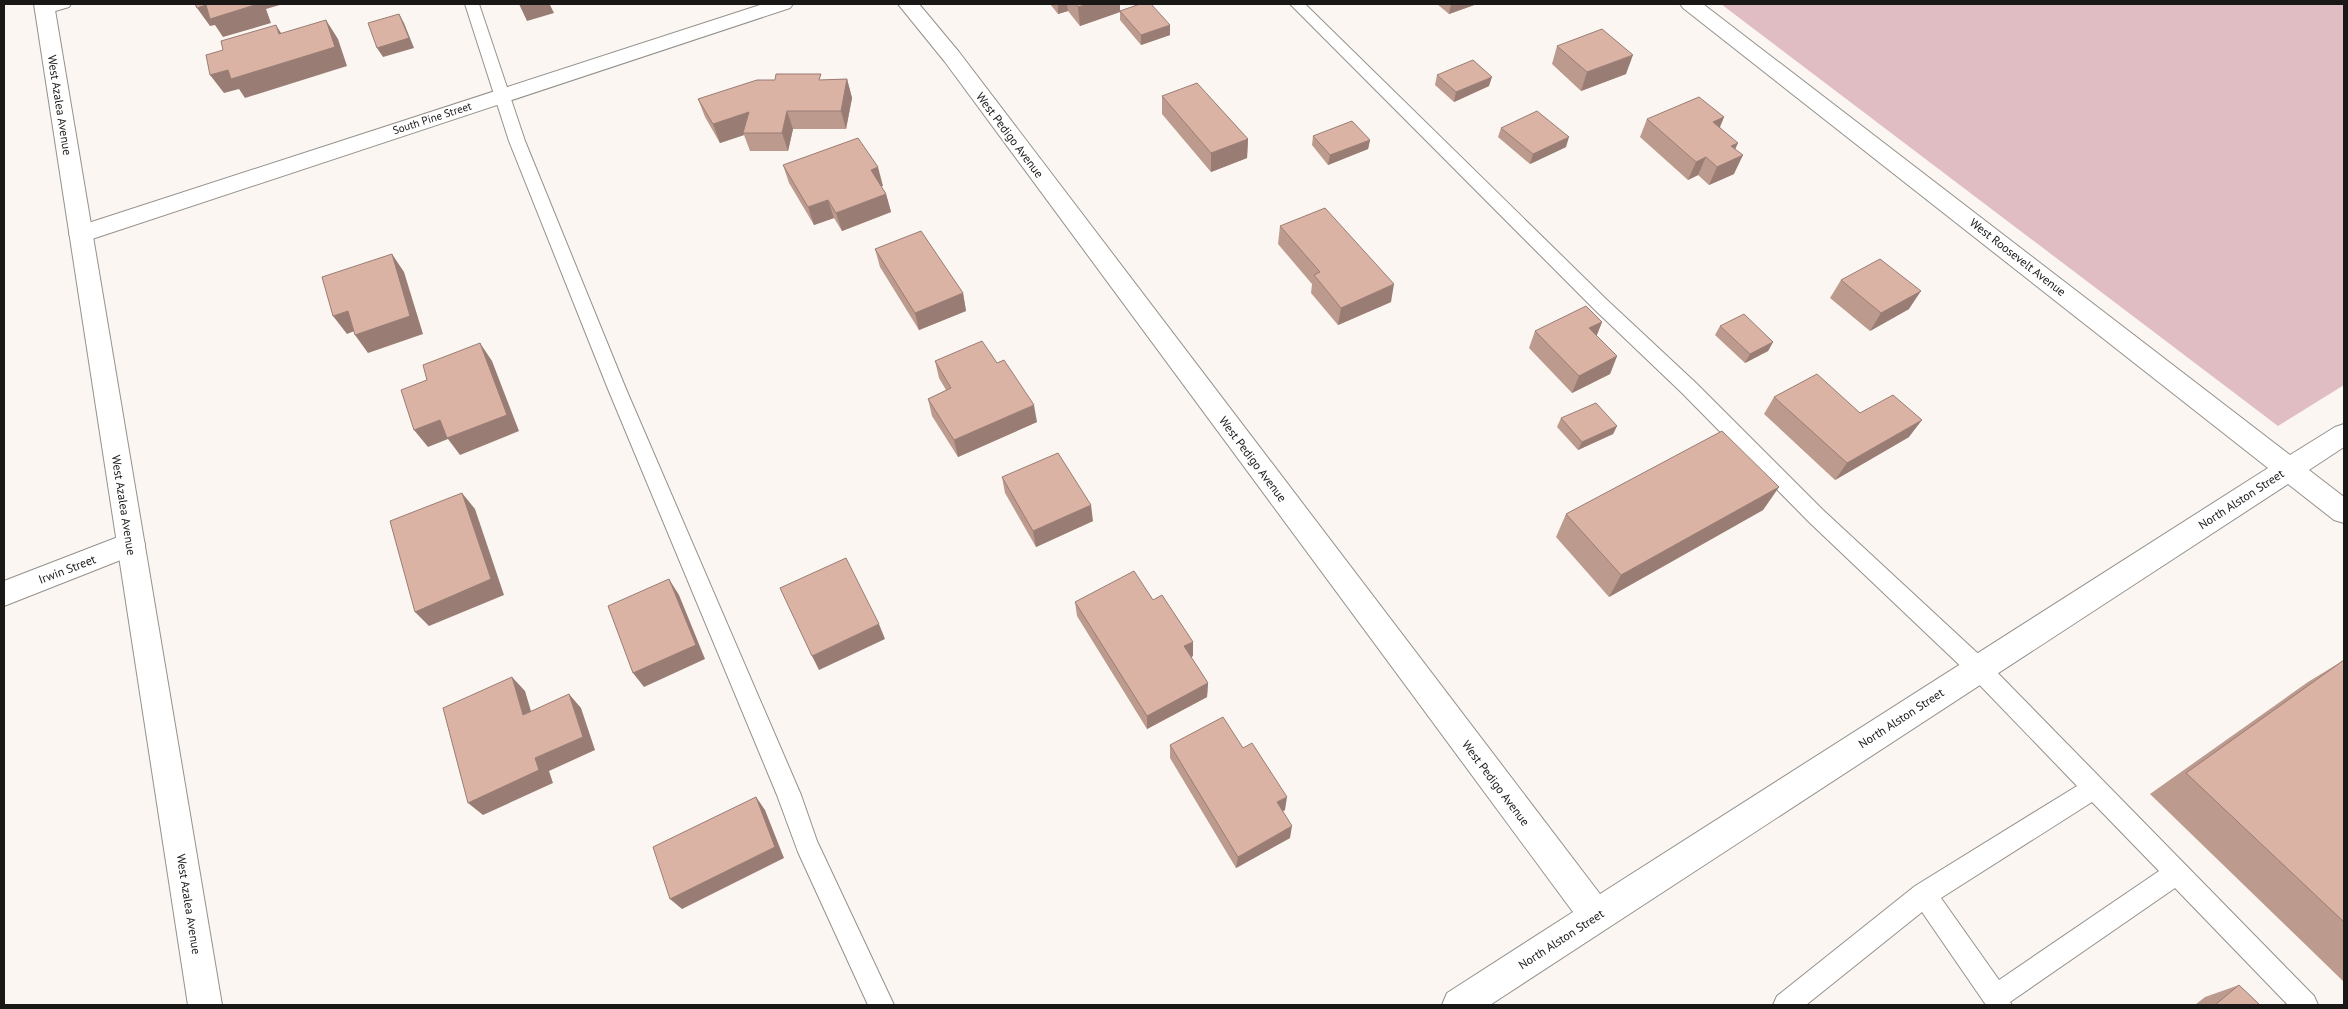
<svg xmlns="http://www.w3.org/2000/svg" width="2348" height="1009" font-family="'PT Sans',sans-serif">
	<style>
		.green { fill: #e0bdc3 }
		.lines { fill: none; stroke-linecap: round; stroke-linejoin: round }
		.lane-casing { stroke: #95918c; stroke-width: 2 }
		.street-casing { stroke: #95918c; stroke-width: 2 }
		.secondary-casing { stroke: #95918c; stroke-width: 2 }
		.lane { fill: #fff; fill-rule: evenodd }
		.street { fill: #fff; fill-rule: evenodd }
		.secondary { fill: #fff; fill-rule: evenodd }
		.wall { fill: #bc9a8e }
		.shaded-wall { fill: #997d74 }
		.building { fill: #dbb3a5; stroke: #997d74 }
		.labels { text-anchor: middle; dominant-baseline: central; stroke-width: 4; stroke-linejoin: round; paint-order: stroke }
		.far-street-label { font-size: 11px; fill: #191816; stroke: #fff }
		.street-label { font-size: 12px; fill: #191816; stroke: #fff }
	</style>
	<rect width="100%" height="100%" fill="#fbf6f1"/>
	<!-- green -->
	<polygon class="green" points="1721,4 2344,4 2344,385 2278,426"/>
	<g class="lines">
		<defs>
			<g id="lane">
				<polygon points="48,4 71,4 69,7 45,14 40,12 38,9 40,6"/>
				<polygon points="465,4 479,4 525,141 626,389 801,795 817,841 894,1005 868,1005 798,852 777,795 608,389 509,141"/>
				<path d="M1290,4H1305L1606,299L1696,383L1823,510L1986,661L2314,996L2318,1005H2288L2175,888L2010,1002L2012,1005H1986L1922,912L1806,1005H1773L1777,996L1915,886L2077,786L1970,675L1809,522L1682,393L1594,309ZM2092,802L2159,871L1999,980L1941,898Z"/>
			</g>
			<g id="street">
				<polygon points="763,4 793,4 790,8 89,240 81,242 73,240 69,234 73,228"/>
				<polygon points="898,4 919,4 959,52 1600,894 2268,468 1683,8 1680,4 1703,4 2290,455 2335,427 2344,424 2344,447 2309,470 2344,497 2344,523 2334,520 2288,484 1490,1005 1442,1005 1447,993 1573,912 945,62"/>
				<polygon points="131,532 141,536 145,544 141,552 4,606 4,581"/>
			</g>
			<polygon id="secondary" points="34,4 54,4 222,1005 188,1005"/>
		</defs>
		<!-- lane casing -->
		<use href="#lane" class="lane-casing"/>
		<!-- street casing -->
		<use href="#street" class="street-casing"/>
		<!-- secondary casing -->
		<use href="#secondary" class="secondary-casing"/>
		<!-- lane -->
		<use href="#lane" class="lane"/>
		<!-- street -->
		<use href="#street" class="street"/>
		<!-- secondary -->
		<use href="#secondary" class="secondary"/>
	</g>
	<!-- wall -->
	<g class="wall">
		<polygon points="1050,4 1120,4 1120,11 1170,35 1141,45 1120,20 1120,12 1080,26 1068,11 1058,14"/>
		<polygon points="1437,4 1477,4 1449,14"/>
		<polygon points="1557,46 1626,74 1581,91 1552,64"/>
		<polygon points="1437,75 1489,86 1454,102 1435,85"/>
		<polygon points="847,79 852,98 846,129 793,129 788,151 750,151 744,135 720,143 705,117 698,99 823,80"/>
		<polygon points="1162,96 1248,139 1247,158 1211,172 1162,114"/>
		<polygon points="1724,117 1720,127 1735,149 1734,174 1709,185 1698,175 1688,180 1640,137 1647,119"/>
		<polygon points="1501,128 1566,147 1530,164 1498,137"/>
		<polygon points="1313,136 1370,140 1368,149 1328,165 1312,145"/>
		<polygon points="783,165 883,186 881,186 886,194 891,212 842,231 834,218 814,225 789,183"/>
		<polygon points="1280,226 1391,302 1338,325 1311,293 1312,284 1278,244"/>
		<polygon points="875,249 963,293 966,311 919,330 880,267"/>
		<polygon points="1841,280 1909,309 1870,331 1830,298"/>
		<polygon points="1602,322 1596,336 1617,356 1610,374 1572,393 1529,348 1535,331"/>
		<polygon points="1720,326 1773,342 1768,351 1745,363 1715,335"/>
		<polygon points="935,361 997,363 1037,422 958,457 932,416 928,399 946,390 939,378"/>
		<polygon points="1774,397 1860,413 1909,437 1835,480 1764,414"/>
		<polygon points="1561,418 1617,426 1613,434 1578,450 1557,427"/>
		<polygon points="1002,477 1093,521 1036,547 1005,493"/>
		<polygon points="1779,487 1763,510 1609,597 1556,537 1566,514"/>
		<polygon points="1153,600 1193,656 1191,657 1208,683 1207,697 1147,729 1077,616 1075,602"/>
		<polygon points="2344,660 2344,982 2150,794 2308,682"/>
		<polygon points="1170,745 1243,748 1285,810 1282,811 1290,838 1236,868 1170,758"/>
		<polygon points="2239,985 2260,1005 2195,1005 2205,997"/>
	</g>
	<!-- shaded-wall -->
	<g class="shaded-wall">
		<polygon points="258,4 283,4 266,9 271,23 223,37 215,25 210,26 197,8 206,5"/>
		<polygon points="519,4 555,4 550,5 554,13 527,21"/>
		<polygon points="1058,4 1067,4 1068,11 1058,14"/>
		<polygon points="1088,4 1120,4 1120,12 1080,26 1078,7"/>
		<polygon points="1451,4 1477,4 1449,14"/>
		<polygon points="399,14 404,23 414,48 383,57 377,48"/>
		<polygon points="326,20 338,39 347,66 245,98 239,89 224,93 210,75"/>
		<polygon points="276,25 288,44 279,34"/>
		<polygon points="1170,25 1170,35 1141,45 1141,35"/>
		<polygon points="1633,55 1626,74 1581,91 1587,72"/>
		<polygon points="1492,77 1489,86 1454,102 1456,92"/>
		<polygon points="847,79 852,98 846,129 841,111"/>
		<polygon points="787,111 793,129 788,151 782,133"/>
		<polygon points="749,112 743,133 744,135 720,143 713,124"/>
		<polygon points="1724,117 1716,136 1713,122"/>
		<polygon points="1569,137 1566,147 1530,164 1533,154"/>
		<polygon points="1248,139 1247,158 1211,172 1211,153"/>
		<polygon points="1370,140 1368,149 1328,165 1330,155"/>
		<polygon points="1738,143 1730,161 1743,155 1734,174 1709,185 1717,167 1731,146"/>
		<polygon points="1706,157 1698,175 1688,180 1696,162"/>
		<polygon points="878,167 883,186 875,188 871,170"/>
		<polygon points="886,194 891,212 842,231 836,213"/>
		<polygon points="828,200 834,218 814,225 808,207"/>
		<polygon points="392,254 404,272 423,334 368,353 355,335"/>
		<polygon points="1394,284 1391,302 1338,325 1341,308"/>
		<polygon points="1921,291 1909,309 1870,331 1881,313"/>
		<polygon points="963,293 966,311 919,330 915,313"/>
		<polygon points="348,311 362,328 347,334 333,316"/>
		<polygon points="1602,322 1595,340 1589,328"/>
		<polygon points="1773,342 1768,351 1745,363 1750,354"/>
		<polygon points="480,343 492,361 519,431 460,455 448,439 428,447 414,430"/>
		<polygon points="1617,356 1610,374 1572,393 1579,376"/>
		<polygon points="1034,405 1037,422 958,457 954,440"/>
		<polygon points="1922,420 1909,437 1835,480 1847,463"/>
		<polygon points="1617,426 1613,434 1578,450 1582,442"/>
		<polygon points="1779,487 1763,510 1609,597 1621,575"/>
		<polygon points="462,493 475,509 504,595 429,626 415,612"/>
		<polygon points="1091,505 1093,521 1036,547 1033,531"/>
		<polygon points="669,579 679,595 705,659 644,687 633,673"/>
		<polygon points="879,624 885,639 819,670 812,656"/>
		<polygon points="1193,642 1193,656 1184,661 1184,646"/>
		<polygon points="512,677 525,691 536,728 523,715"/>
		<polygon points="1208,683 1207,697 1147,729 1147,716"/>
		<polygon points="569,694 581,708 595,750 549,771 553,783 483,815 468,803 535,758"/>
		<polygon points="756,797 765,810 784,858 682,909 670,899"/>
		<polygon points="1287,797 1285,810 1275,815 1277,802"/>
		<polygon points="1292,826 1290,838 1236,868 1238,857"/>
	</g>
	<!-- building -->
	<g class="building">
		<polygon points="195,4 258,4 210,19 206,5 197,8"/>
		<polygon points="1076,4 1088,4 1078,7"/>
		<polygon points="1140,4 1151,4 1170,25 1141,35 1120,11"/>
		<polygon points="399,14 409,38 377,48 368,23"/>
		<polygon points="326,20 335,47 231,79 228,70 210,75 206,55 223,50 221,41 276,25 279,34"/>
		<polygon points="1602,29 1633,55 1587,72 1557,46"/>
		<polygon points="1473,60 1492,77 1456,92 1437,75"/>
		<polygon points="776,74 821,74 819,80 847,79 841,111 787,111 782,133 743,133 749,112 713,124 698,99 757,80 775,80"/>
		<polygon points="1197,83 1248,139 1211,153 1162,96"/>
		<polygon points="1699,97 1724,117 1713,122 1738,143 1731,146 1743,155 1717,167 1706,157 1696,162 1647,119"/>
		<polygon points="1537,111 1569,137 1533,154 1501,128"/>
		<polygon points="1352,121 1370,140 1330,155 1313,136"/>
		<polygon points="858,138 878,167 871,170 886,194 836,213 828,200 808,207 783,165"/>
		<polygon points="1325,208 1394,284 1341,308 1314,275 1320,272 1280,226"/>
		<polygon points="921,231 963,293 915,313 875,249"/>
		<polygon points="392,254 410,316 355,335 348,311 333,316 322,277"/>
		<polygon points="1880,259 1921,291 1881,313 1841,280"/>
		<polygon points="1586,306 1602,322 1589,328 1617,356 1579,376 1535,331"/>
		<polygon points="1744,314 1773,342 1750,354 1720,326"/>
		<polygon points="982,341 997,363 1004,360 1034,405 954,440 928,399 951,388 935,361"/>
		<polygon points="480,343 507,415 447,438 440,420 414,430 401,390 427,380 423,365"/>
		<polygon points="1817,374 1860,413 1893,395 1922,420 1847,463 1774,397"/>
		<polygon points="1596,403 1617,426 1582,442 1561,418"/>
		<polygon points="1722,431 1779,487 1621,575 1566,514"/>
		<polygon points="1058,453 1091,505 1033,531 1002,477"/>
		<polygon points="462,493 491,579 415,612 390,521"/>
		<polygon points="846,558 879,624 812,656 780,588"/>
		<polygon points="1134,571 1153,600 1162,595 1193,642 1184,646 1208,683 1147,716 1075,602"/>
		<polygon points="669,579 696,645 633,673 608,606"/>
		<polygon points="2344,660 2344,922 2186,773"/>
		<polygon points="512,677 523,715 569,694 583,737 535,758 539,770 468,803 443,708"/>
		<polygon points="1223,717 1243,748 1252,743 1287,797 1277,802 1292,826 1238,857 1170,745"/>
		<polygon points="756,797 775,847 670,899 653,847"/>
		<polygon points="2239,985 2260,1005 2215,1005"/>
	</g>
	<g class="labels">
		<!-- far-street labels -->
		<g class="far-street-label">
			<text transform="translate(432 118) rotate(-18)">South Pine Street</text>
		</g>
		<!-- street labels -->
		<g class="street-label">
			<text transform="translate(60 105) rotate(81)">West Azalea Avenue</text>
			<text transform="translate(1010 135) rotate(53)">West Pedigo Avenue</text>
			<text transform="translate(2018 257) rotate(38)">West Roosevelt Avenue</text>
			<text transform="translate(1253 459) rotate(53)">West Pedigo Avenue</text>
			<text transform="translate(2241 499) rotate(-33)">North Alston Street</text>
			<text transform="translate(124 505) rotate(81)">West Azalea Avenue</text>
			<text transform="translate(67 569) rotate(-21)">Irwin Street</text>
			<text transform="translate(1901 718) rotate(-33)">North Alston Street</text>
			<text transform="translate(1496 783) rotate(53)">West Pedigo Avenue</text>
			<text transform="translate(189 904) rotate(81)">West Azalea Avenue</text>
			<text transform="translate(1561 939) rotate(-33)">North Alston Street</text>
		</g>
	</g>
	<!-- border -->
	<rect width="2348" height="1009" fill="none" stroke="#191816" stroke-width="10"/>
</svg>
